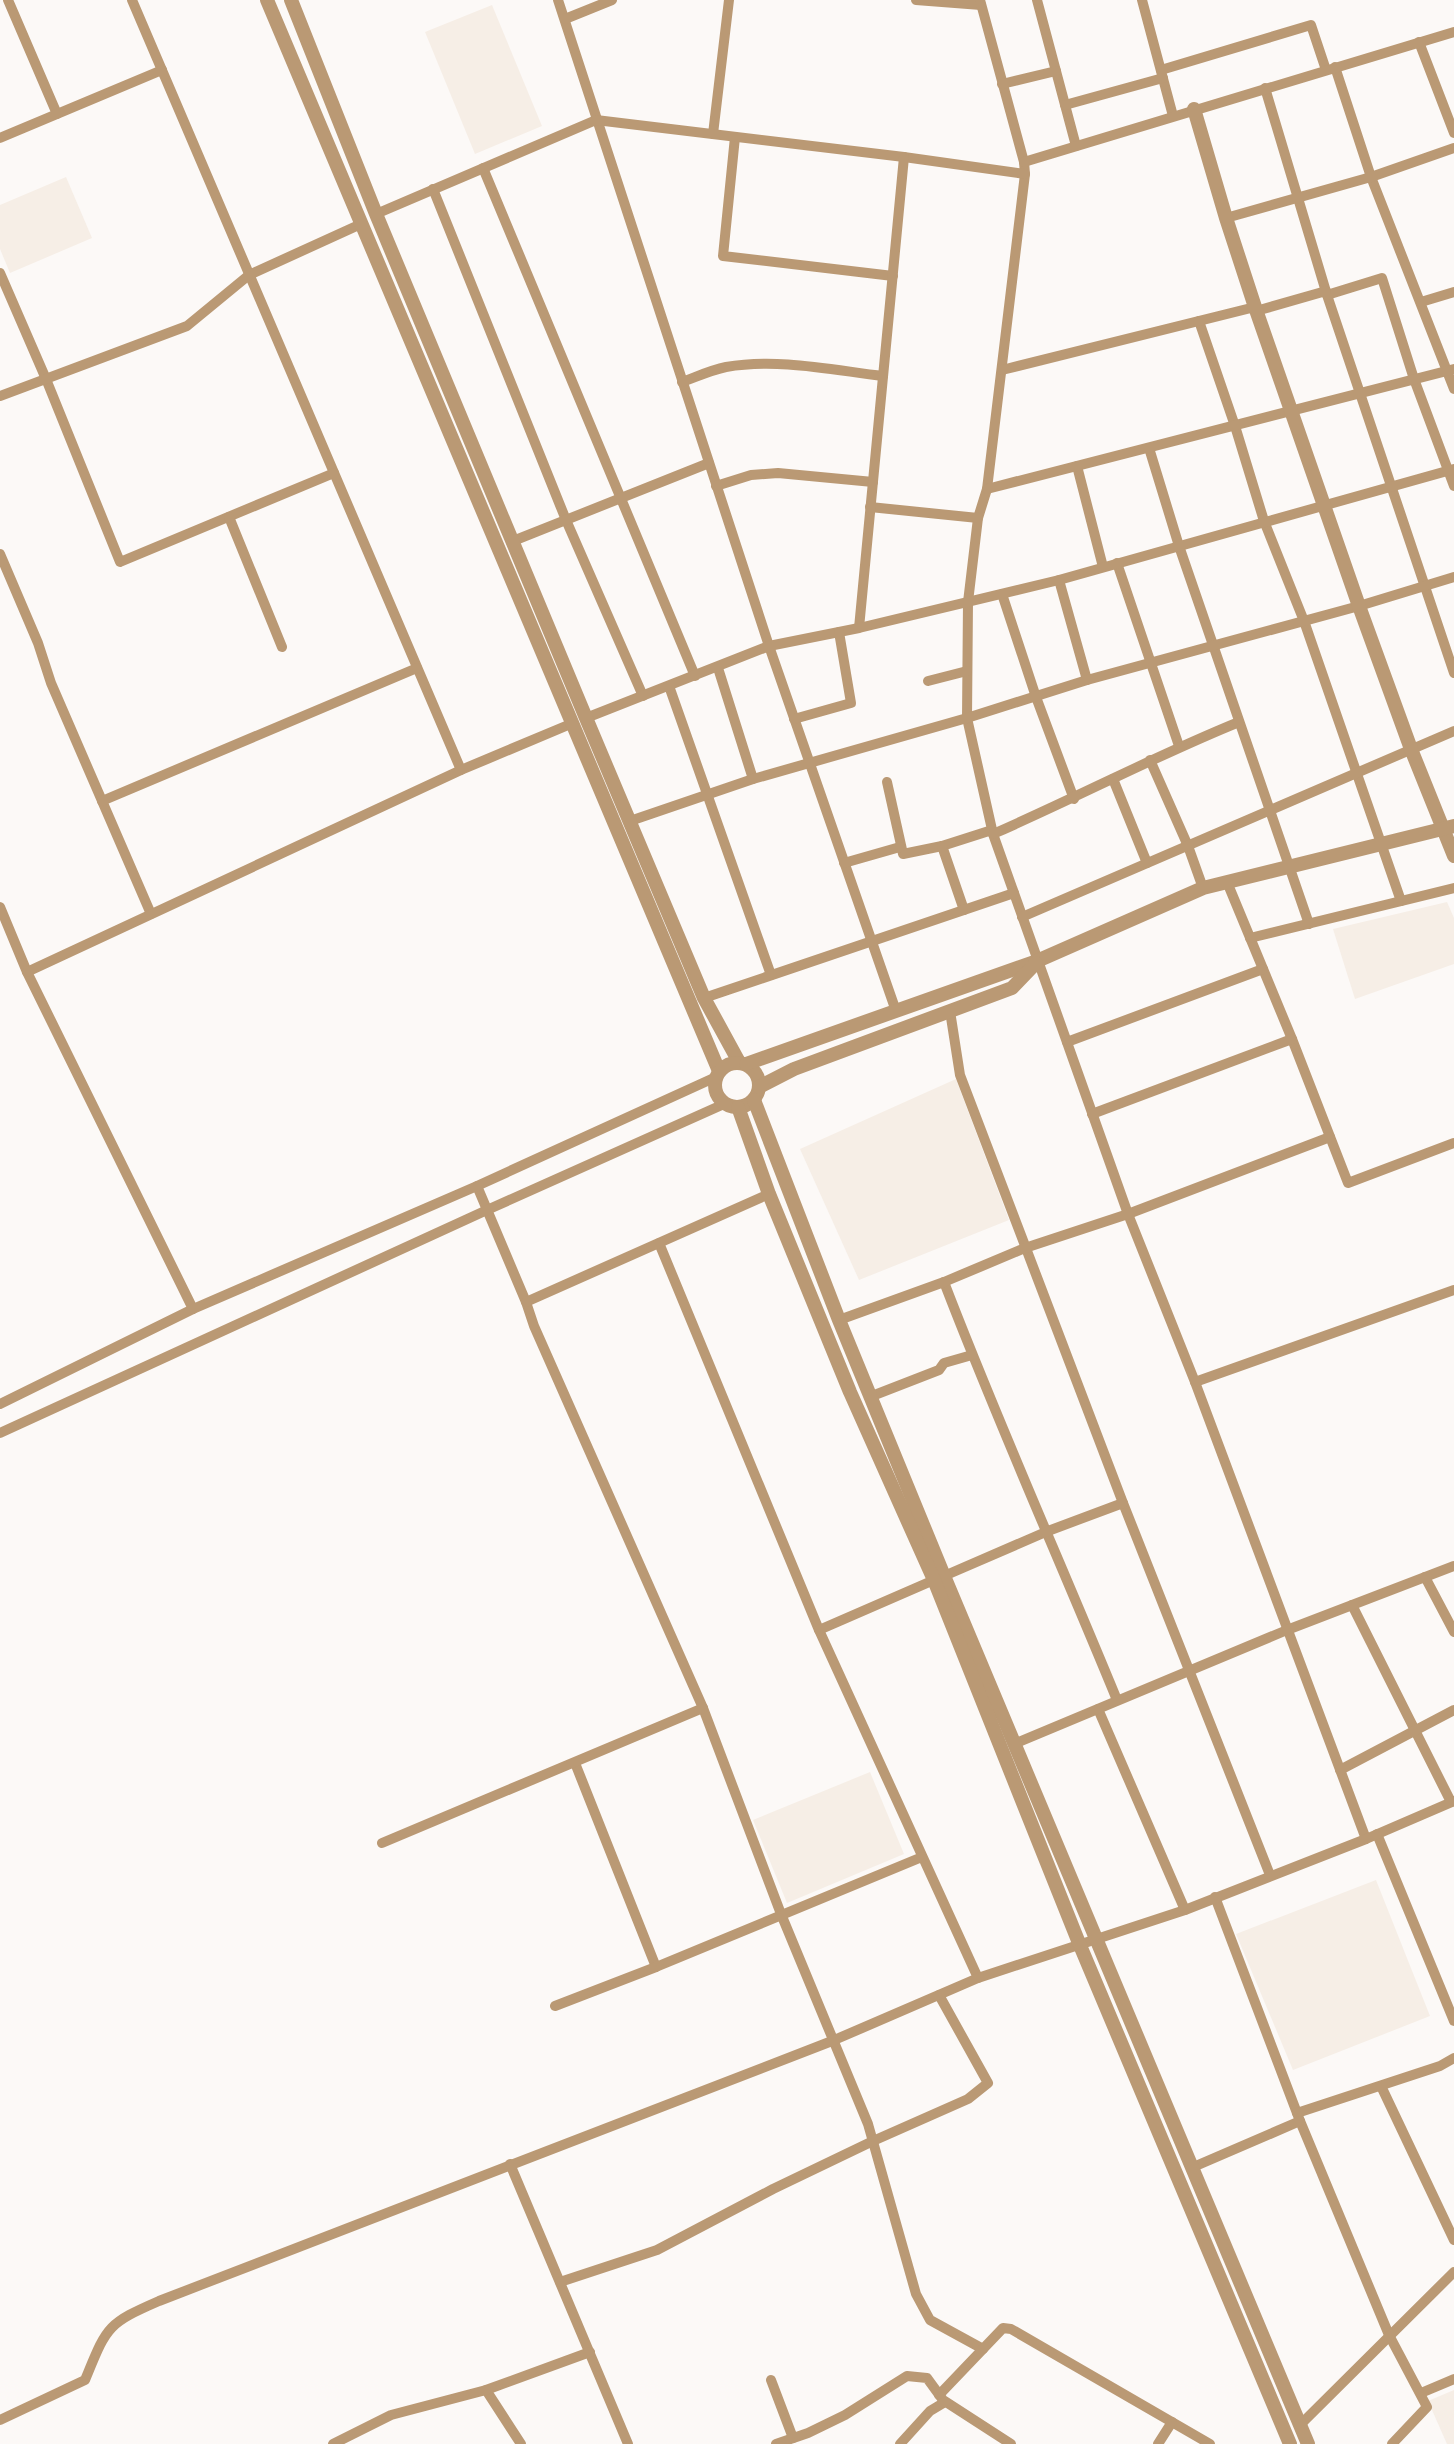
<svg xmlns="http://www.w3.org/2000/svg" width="1454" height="2444" font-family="'Roboto Serif',serif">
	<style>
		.built { fill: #f6eee6 }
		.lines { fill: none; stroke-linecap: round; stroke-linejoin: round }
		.minor { stroke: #ba9974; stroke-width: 10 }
		.tertiary { stroke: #ba9974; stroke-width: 14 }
	</style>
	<rect width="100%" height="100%" fill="#fcf9f7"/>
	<!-- built -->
	<g class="built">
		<polygon points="492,5 542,126 475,154 425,32"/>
		<polygon points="66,177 92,238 10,273 0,249 0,205"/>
		<polygon points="1447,902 1454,918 1454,964 1355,999 1333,929"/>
		<polygon points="956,1079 1009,1220 859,1280 800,1149"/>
		<polygon points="870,1772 904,1854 787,1903 753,1820"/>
		<polygon points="1376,1880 1430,2016 1293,2070 1236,1934"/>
		<polygon points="1454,2390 1454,2444 1447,2444 1428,2401"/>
	</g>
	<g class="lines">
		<!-- minor -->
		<g class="minor">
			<polyline points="8,0 57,114"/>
			<polyline points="132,0 461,770"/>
			<polyline points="558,0 769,646 896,1011"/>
			<polyline points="916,0 981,5"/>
			<polyline points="980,0 1024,162 1025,174 987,489 978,518 968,602 967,718 993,834 1128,1214 1195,1382 1366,1839"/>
			<polyline points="1037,0 1076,146"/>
			<polyline points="1142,0 1173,116"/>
			<polyline points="565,19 612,0"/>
			<polyline points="1419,42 1454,133"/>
			<polyline points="1335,67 1371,177 1454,389"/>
			<polyline points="1161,70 1311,25 1326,70"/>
			<polyline points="1002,84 1056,71"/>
			<polyline points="1265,88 1327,295 1454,673"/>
			<polyline points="1065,105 1163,78"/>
			<polyline points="713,134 729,0"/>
			<polyline points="735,137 723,256 893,276"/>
			<polyline points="0,138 162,70"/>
			<polyline points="1024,162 1454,32"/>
			<polyline points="483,168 695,676"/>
			<polyline points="433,189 566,520 643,696"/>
			<polyline points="376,214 596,120 904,157 1025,174"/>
			<polyline points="1226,218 1371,177 1454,148"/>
			<polyline points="0,273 46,379 120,562 334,473"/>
			<polyline points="1327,295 1382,278 1414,379 1454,486"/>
			<polyline points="1421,302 1454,292"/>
			<polyline points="1256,311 1326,291"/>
			<polyline points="1199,321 1235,426 1264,521 1304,621 1401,901"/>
			<polyline points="1002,370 1255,307"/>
			<path d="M682,382C696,377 711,370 726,367C778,358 832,370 883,376"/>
			<polyline points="0,396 187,326 249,275 361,224"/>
			<polyline points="1149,448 1179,546 1309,924"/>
			<polyline points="1077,466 1103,567"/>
			<polyline points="716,486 751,475 778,473 873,482"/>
			<polyline points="987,489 1454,369"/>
			<polyline points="870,507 978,518"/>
			<polyline points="229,517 282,647"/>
			<polyline points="513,541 709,463"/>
			<polyline points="0,554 38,643 51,683 151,914"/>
			<polyline points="1117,563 1179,746"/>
			<polyline points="1059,580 1087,680"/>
			<polyline points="1002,594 1036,697 1074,799"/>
			<polyline points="859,628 904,157"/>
			<polyline points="718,668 753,779"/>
			<polyline points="928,681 967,671"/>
			<polyline points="669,686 771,975"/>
			<polyline points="586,718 769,646 859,628 1059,580 1454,469"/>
			<polyline points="794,719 851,703 839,632"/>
			<polyline points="1150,760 1188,846 1203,888"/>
			<polyline points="1113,779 1147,863"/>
			<polyline points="887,782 903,854 942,846 992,830"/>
			<polyline points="102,801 417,668"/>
			<polyline points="630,821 753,779 967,718 1087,680 1359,606 1454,577"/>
			<path d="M993,834C1076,798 1155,756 1239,722"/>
			<polyline points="942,846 964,910"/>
			<polyline points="844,863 900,847"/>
			<polyline points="1227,882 1292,1039 1348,1183 1454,1143"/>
			<polyline points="0,907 27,972 193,1309"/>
			<polyline points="1022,917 1454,731"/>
			<polyline points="1250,938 1454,888"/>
			<polyline points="27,972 461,770 573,723"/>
			<polyline points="704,998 1014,893"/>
			<polyline points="950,1011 960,1075 1123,1503 1270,1875"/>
			<polyline points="1067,1042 1263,969"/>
			<polyline points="1092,1114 1292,1039"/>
			<polyline points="477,1186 526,1302 534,1326 703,1708 781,1914 868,2124 916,2294 930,2320 983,2349"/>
			<polyline points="659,1243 819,1630 978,1978"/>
			<path d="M944,1282C998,1423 1060,1561 1117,1700"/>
			<polyline points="526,1302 769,1194"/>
			<polyline points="839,1320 944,1282 1025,1248 1128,1214 1330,1137"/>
			<polyline points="1195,1382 1454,1290"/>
			<polyline points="872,1396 939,1370 944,1363 972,1355"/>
			<polyline points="0,1404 193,1309 477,1186 716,1077"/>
			<polyline points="0,1433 487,1210 724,1104"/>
			<polyline points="944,1576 1048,1531 1123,1503"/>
			<polyline points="1425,1577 1454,1632"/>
			<polyline points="1352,1605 1451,1802"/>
			<polyline points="819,1630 934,1580"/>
			<polyline points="1098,1709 1185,1910"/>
			<polyline points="1014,1744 1287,1630 1454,1566"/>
			<polyline points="575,1763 656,1967"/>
			<polyline points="1340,1770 1454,1710"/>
			<polyline points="1377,1834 1454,2021"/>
			<polyline points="382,1843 703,1708"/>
			<polyline points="1215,1897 1300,2121 1389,2335 1427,2407 1392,2444"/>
			<polyline points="555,2006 656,1967 922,1857"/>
			<polyline points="1381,2086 1454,2240"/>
			<polyline points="1297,2113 1440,2066 1454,2058"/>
			<polyline points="510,2164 628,2444"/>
			<polyline points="1191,2168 1300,2121"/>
			<polyline points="560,2282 657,2250 773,2189 873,2141 968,2099 988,2083 939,1995"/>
			<polyline points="771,2380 793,2438"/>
			<polyline points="486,2390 521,2444"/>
			<polyline points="1421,2393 1454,2379"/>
			<polyline points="939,2395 1003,2328 1011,2329 1210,2444"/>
			<path d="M0,2420L85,2380C107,2327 106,2324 159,2301L832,2041L978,1978L1185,1910L1366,1839L1454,1801"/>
			<polyline points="1300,2425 1454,2272"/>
			<polyline points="333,2444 391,2415 486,2390 590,2352"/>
			<polyline points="776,2444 808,2433 845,2415 907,2376 927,2378 943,2400 1011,2444"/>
			<polyline points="900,2444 930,2411 945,2402"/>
			<polyline points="1158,2444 1172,2422"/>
		</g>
		<!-- tertiary -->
		<g class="tertiary">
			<polyline points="267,0 719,1071"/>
			<polyline points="291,0 376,214 586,718 704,998 739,1062"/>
			<polyline points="1194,109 1226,218 1255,307 1359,606 1411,749 1454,856"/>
			<circle cx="737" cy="1085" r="22"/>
			<polyline points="746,1064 1037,961 1203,888 1454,826"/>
			<polyline points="759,1087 794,1069 1012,988 1036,963"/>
			<polyline points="754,1100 839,1320 944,1576 1308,2444"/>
			<polyline points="738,1107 769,1194 850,1392 934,1580 1079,1943 1290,2444"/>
		</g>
	</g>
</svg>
